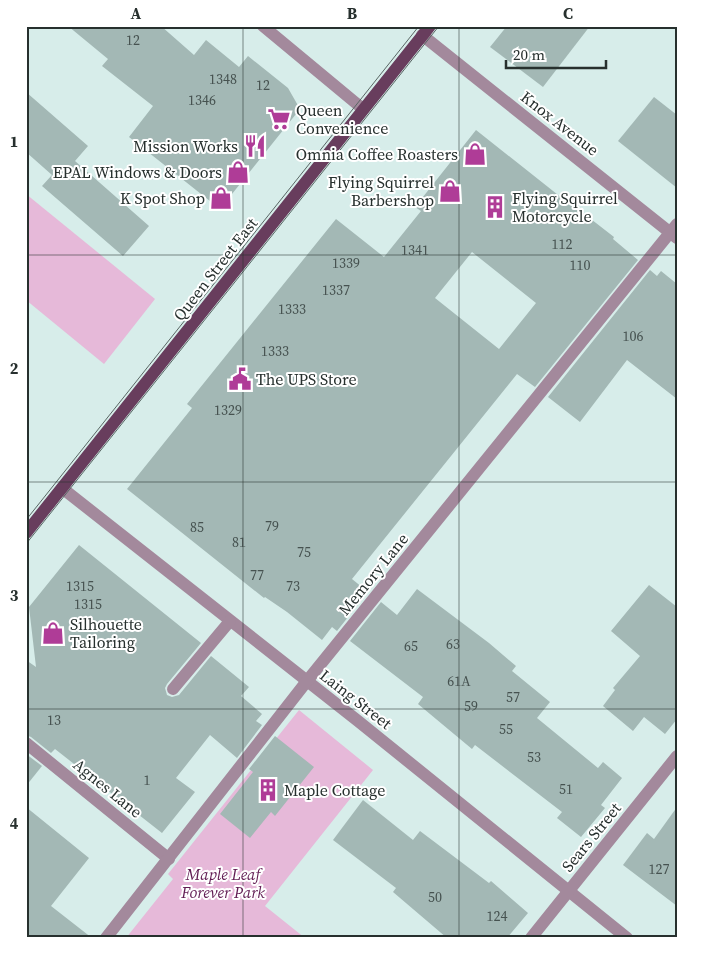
<svg xmlns="http://www.w3.org/2000/svg" width="703" height="964" font-family="'Source Serif 4',serif">
	<style>
		.green { fill: #e6b9d9 }
		.building { fill: #a3b8b5; fill-rule: evenodd }
		.lines { fill: none; stroke-linecap: round; stroke-linejoin: round }
		.minor { stroke: #a3899c; stroke-width: 12 }
		.major { stroke: #683d5d; stroke-width: 12 }
		.tram { stroke: #596664; stroke-width: 1 }
		.grid { fill: none; stroke: #27302e; stroke-width: 1; stroke-opacity: 0.55 }
		.labels { text-anchor: middle; dominant-baseline: central; stroke-width: 4; stroke-linejoin: round; paint-order: stroke }
		.number-label { font-size: 14px; fill: #465250 }
		.poi-label { font-size: 16px; fill: #27302e; stroke: #fff; text-anchor: start }
		.street-label { font-size: 16px; fill: #27302e; stroke: #fff }
		.park-label { font-size: 16px; font-style: italic; fill: #611c53; stroke: #fff }
		.neatline { fill: none; stroke: #27302e; stroke-width: 2 }
		.grid-label { font-size: 16px; text-anchor: middle; font-weight: bold; fill: #27302e }
	</style>
	<rect width="100%" height="100%" fill="#d7edea"/>
	<!-- green -->
	<g class="green">
		<polygon points="26,194 155,299 104,364 26,300"/>
		<polygon points="299,710 373,770 265,906 305,938 126,938 173,879 168,874"/>
	</g>
	<!-- building -->
	<g class="building">
		<polygon points="68,26 161,26 194,55 206,40 239,67 248,56 288,88 300,109 220,209 129,137 153,106 102,66 108,59"/>
		<polygon points="507,26 590,26 543,87 490,47"/>
		<polygon points="26,92 88,146 75,161 149,226 123,256 42,186 52,175 26,152"/>
		<polygon points="654,97 677,115 677,188 618,141"/>
		<path d="M476,130L577,210L578,209L614,237L613,239L638,260L535,387L517,374L352,579L368,592L337,631L332,627L322,640L287,612L265,597L264,598L127,489L192,408L187,404L336,219L384,257L421,211L415,207ZM472,252L536,303L499,349L435,298Z"/>
		<polygon points="650,270 657,276 661,271 677,284 677,399 627,360 580,422 548,397"/>
		<polygon points="79,545 201,643 167,684 165,688 167,695 172,697 179,695 211,656 249,687 241,696 262,714 256,721 262,725 237,758 210,735 176,778 195,792 162,833 55,749 51,753 31,737 26,735 26,660 36,667 29,607"/>
		<polygon points="649,585 677,607 677,719 665,734 644,717 633,731 603,706 615,690 613,688 640,656 611,631"/>
		<polygon points="417,589 489,643 516,666 512,671 550,702 537,718 598,768 603,762 622,778 601,805 605,808 581,837 557,818 562,812 475,745 472,749 418,704 423,697 350,641 381,602 397,615"/>
		<polygon points="275,736 314,767 275,816 271,812 250,838 220,814 253,772 249,769"/>
		<polygon points="26,754 42,766 26,786"/>
		<polygon points="363,800 413,840 420,831 489,883 491,881 528,913 507,938 447,938 393,892 396,888 333,840"/>
		<polygon points="26,807 89,858 51,906 92,938 26,938"/>
		<polygon points="677,807 677,906 623,865 647,833 654,839"/>
	</g>
	<g class="lines">
		<!-- minor -->
		<g class="minor">
			<polyline points="263,26 363,109"/>
			<polyline points="422,35 677,238"/>
			<polyline points="62,488 358,721 627,938"/>
			<polyline points="173,689 230,621"/>
			<polyline points="26,743 169,859"/>
			<polyline points="106,938 307,681 677,224"/>
			<polyline points="531,938 677,756"/>
		</g>
		<!-- major -->
		<polyline class="major" points="26,533 430,26"/>
		<!-- tram -->
		<g class="tram">
			<polyline points="26,520 419,26"/>
			<polyline points="26,544 439,26"/>
		</g>
	</g>
	<!-- grid -->
	<path class="grid" d="M243,26V938M459,26V938M26,255H677M26,482H677M26,709H677"/>
	<!-- icons -->
	<defs>
		<symbol id="supermarket-bare" viewBox="-9 -9 18 18"><path d="M-6-5.5h2.5l.6 2H6L4.5 2H-2.5L-4.4-4H-6ZM-1.5 3.2a1.3 1.3 0 1 0 .1 0ZM3 3.2a1.3 1.3 0 1 0 .1 0Z" fill="#af3c97" stroke="#fff" stroke-width="2.5" paint-order="stroke"/></symbol>
		<symbol id="restaurant-bare" viewBox="-9 -9 18 18"><path d="M-5-6h1v4h1v-4h1v4h1v-4h1v5L-1.5 .5V6h-2V.5L-5-1ZM5-6V6H3V1.5H1.5Q1.5-4 5-6Z" fill="#af3c97" stroke="#fff" stroke-width="2.5" paint-order="stroke"/></symbol>
		<symbol id="shop-bare" viewBox="-9 -9 18 18"><path d="M-5-2.5h2.3a2.7 3.5 0 0 1 5.4 0H5L5.5 6h-11ZM-1.5-2.5h3a1.5 2.3 0 0 0-3 0Z" fill="#af3c97" stroke="#fff" stroke-width="2.5" paint-order="stroke"/></symbol>
		<symbol id="building-bare" viewBox="-9 -9 18 18"><path d="M-4-6H4V6H1V3H-1V6H-4ZM-2.5-4.3h1.7v1.8h-1.7ZM.8-4.3h1.7v1.8H.8ZM-2.5-1h1.7V.8h-1.7ZM.8-1h1.7V.8H.8Z" fill="#af3c97" stroke="#fff" stroke-width="2.5" paint-order="stroke"/></symbol>
		<symbol id="civic-bare" viewBox="-9 -9 18 18"><path d="M-.6-6.5H3V-4.5H.6V-3L4-1V1h2V6H-6V1h2V-1L-.6-3ZM-1.2 2.5V6h2.4V2.5Z" fill="#af3c97" stroke="#fff" stroke-width="2.5" paint-order="stroke"/></symbol>
	</defs>
	<g fill-rule="evenodd">
		<use href="#supermarket-bare" x="263" y="103" width="32" height="32"/>
		<use href="#restaurant-bare" x="239" y="130" width="32" height="32"/>
		<use href="#shop-bare" x="459" y="138" width="32" height="32"/>
		<use href="#shop-bare" x="222" y="156" width="32" height="32"/>
		<use href="#shop-bare" x="434" y="175" width="32" height="32"/>
		<use href="#shop-bare" x="205" y="182" width="32" height="32"/>
		<use href="#building-bare" x="479" y="191" width="32" height="32"/>
		<use href="#civic-bare" x="224" y="363" width="32" height="32"/>
		<use href="#shop-bare" x="37" y="617" width="32" height="32"/>
		<use href="#building-bare" x="252" y="774" width="32" height="32"/>
	</g>
	<g class="labels">
		<!-- number labels -->
		<g class="number-label">
			<text x="133" y="40">12</text>
			<text x="223" y="79">1348</text>
			<text x="263" y="85">12</text>
			<text x="202" y="100">1346</text>
			<text x="562" y="244">112</text>
			<text x="415" y="250">1341</text>
			<text x="346" y="263">1339</text>
			<text x="580" y="265">110</text>
			<text x="336" y="290">1337</text>
			<text x="292" y="309">1333</text>
			<text x="633" y="336">106</text>
			<text x="275" y="351">1333</text>
			<text x="228" y="410">1329</text>
			<text x="272" y="526">79</text>
			<text x="197" y="527">85</text>
			<text x="239" y="542">81</text>
			<text x="304" y="552">75</text>
			<text x="257" y="575">77</text>
			<text x="80" y="586">1315</text>
			<text x="293" y="586">73</text>
			<text x="88" y="604">1315</text>
			<text x="453" y="644">63</text>
			<text x="411" y="646">65</text>
			<text x="459" y="681">61A</text>
			<text x="513" y="697">57</text>
			<text x="471" y="706">59</text>
			<text x="54" y="720">13</text>
			<text x="506" y="729">55</text>
			<text x="534" y="757">53</text>
			<text x="147" y="780">1</text>
			<text x="566" y="789">51</text>
			<text x="659" y="869">127</text>
			<text x="435" y="897">50</text>
			<text x="497" y="916">124</text>
		</g>
		<!-- poi labels -->
		<g class="poi-label">
			<text x="296" y="110">Queen<tspan x="296" dy="18">Convenience</tspan></text>
			<text x="238" y="146" text-anchor="end">Mission Works</text>
			<text x="458" y="154" text-anchor="end">Omnia Coffee Roasters</text>
			<text x="222" y="172" text-anchor="end">EPAL Windows &amp; Doors</text>
			<text x="434" y="182" text-anchor="end">Flying Squirrel<tspan x="434" dy="18">Barbershop</tspan></text>
			<text x="205" y="198" text-anchor="end">K Spot Shop</text>
			<text x="512" y="198">Flying Squirrel<tspan x="512" dy="18">Motorcycle</tspan></text>
			<text x="256" y="379">The UPS Store</text>
			<text x="70" y="624">Silhouette<tspan x="70" dy="18">Tailoring</tspan></text>
			<text x="284" y="790">Maple Cottage</text>
		</g>
		<!-- street labels -->
		<g class="street-label">
			<text transform="translate(560 123) rotate(38)">Knox Avenue</text>
			<text transform="translate(215 269) rotate(-52)">Queen Street East</text>
			<text transform="translate(373 574) rotate(-51)">Memory Lane</text>
			<text transform="translate(356 699) rotate(38)">Laing Street</text>
			<text transform="translate(108 788) rotate(39)">Agnes Lane</text>
			<text transform="translate(591 837) rotate(-51)">Sears Street</text>
		</g>
		<!-- park labels -->
		<g class="park-label">
			<text x="223" y="874">Maple Leaf<tspan x="223" dy="18">Forever Park</tspan></text>
		</g>
	</g>
	<!-- border -->
	<rect width="703" height="964" fill="none" stroke="#ffffff" stroke-width="55"/>
	<!-- scale -->
	<path d="M506 60v8h100v-8" fill="none" stroke="#27302e" stroke-width="2.5"/>
	<text x="513" y="60" font-size="15" fill="#27302e" stroke="#ffffff" stroke-width="4" paint-order="stroke">20 m</text>
	<rect x="28" y="28" width="648" height="908" class="neatline"/>
	<g class="grid-label">
		<text x="136" y="19">A</text>
		<text x="352" y="19">B</text>
		<text x="568" y="19">C</text>
		<text x="14" y="147">1</text>
		<text x="14" y="374">2</text>
		<text x="14" y="601">3</text>
		<text x="14" y="829">4</text>
	</g>
</svg>
